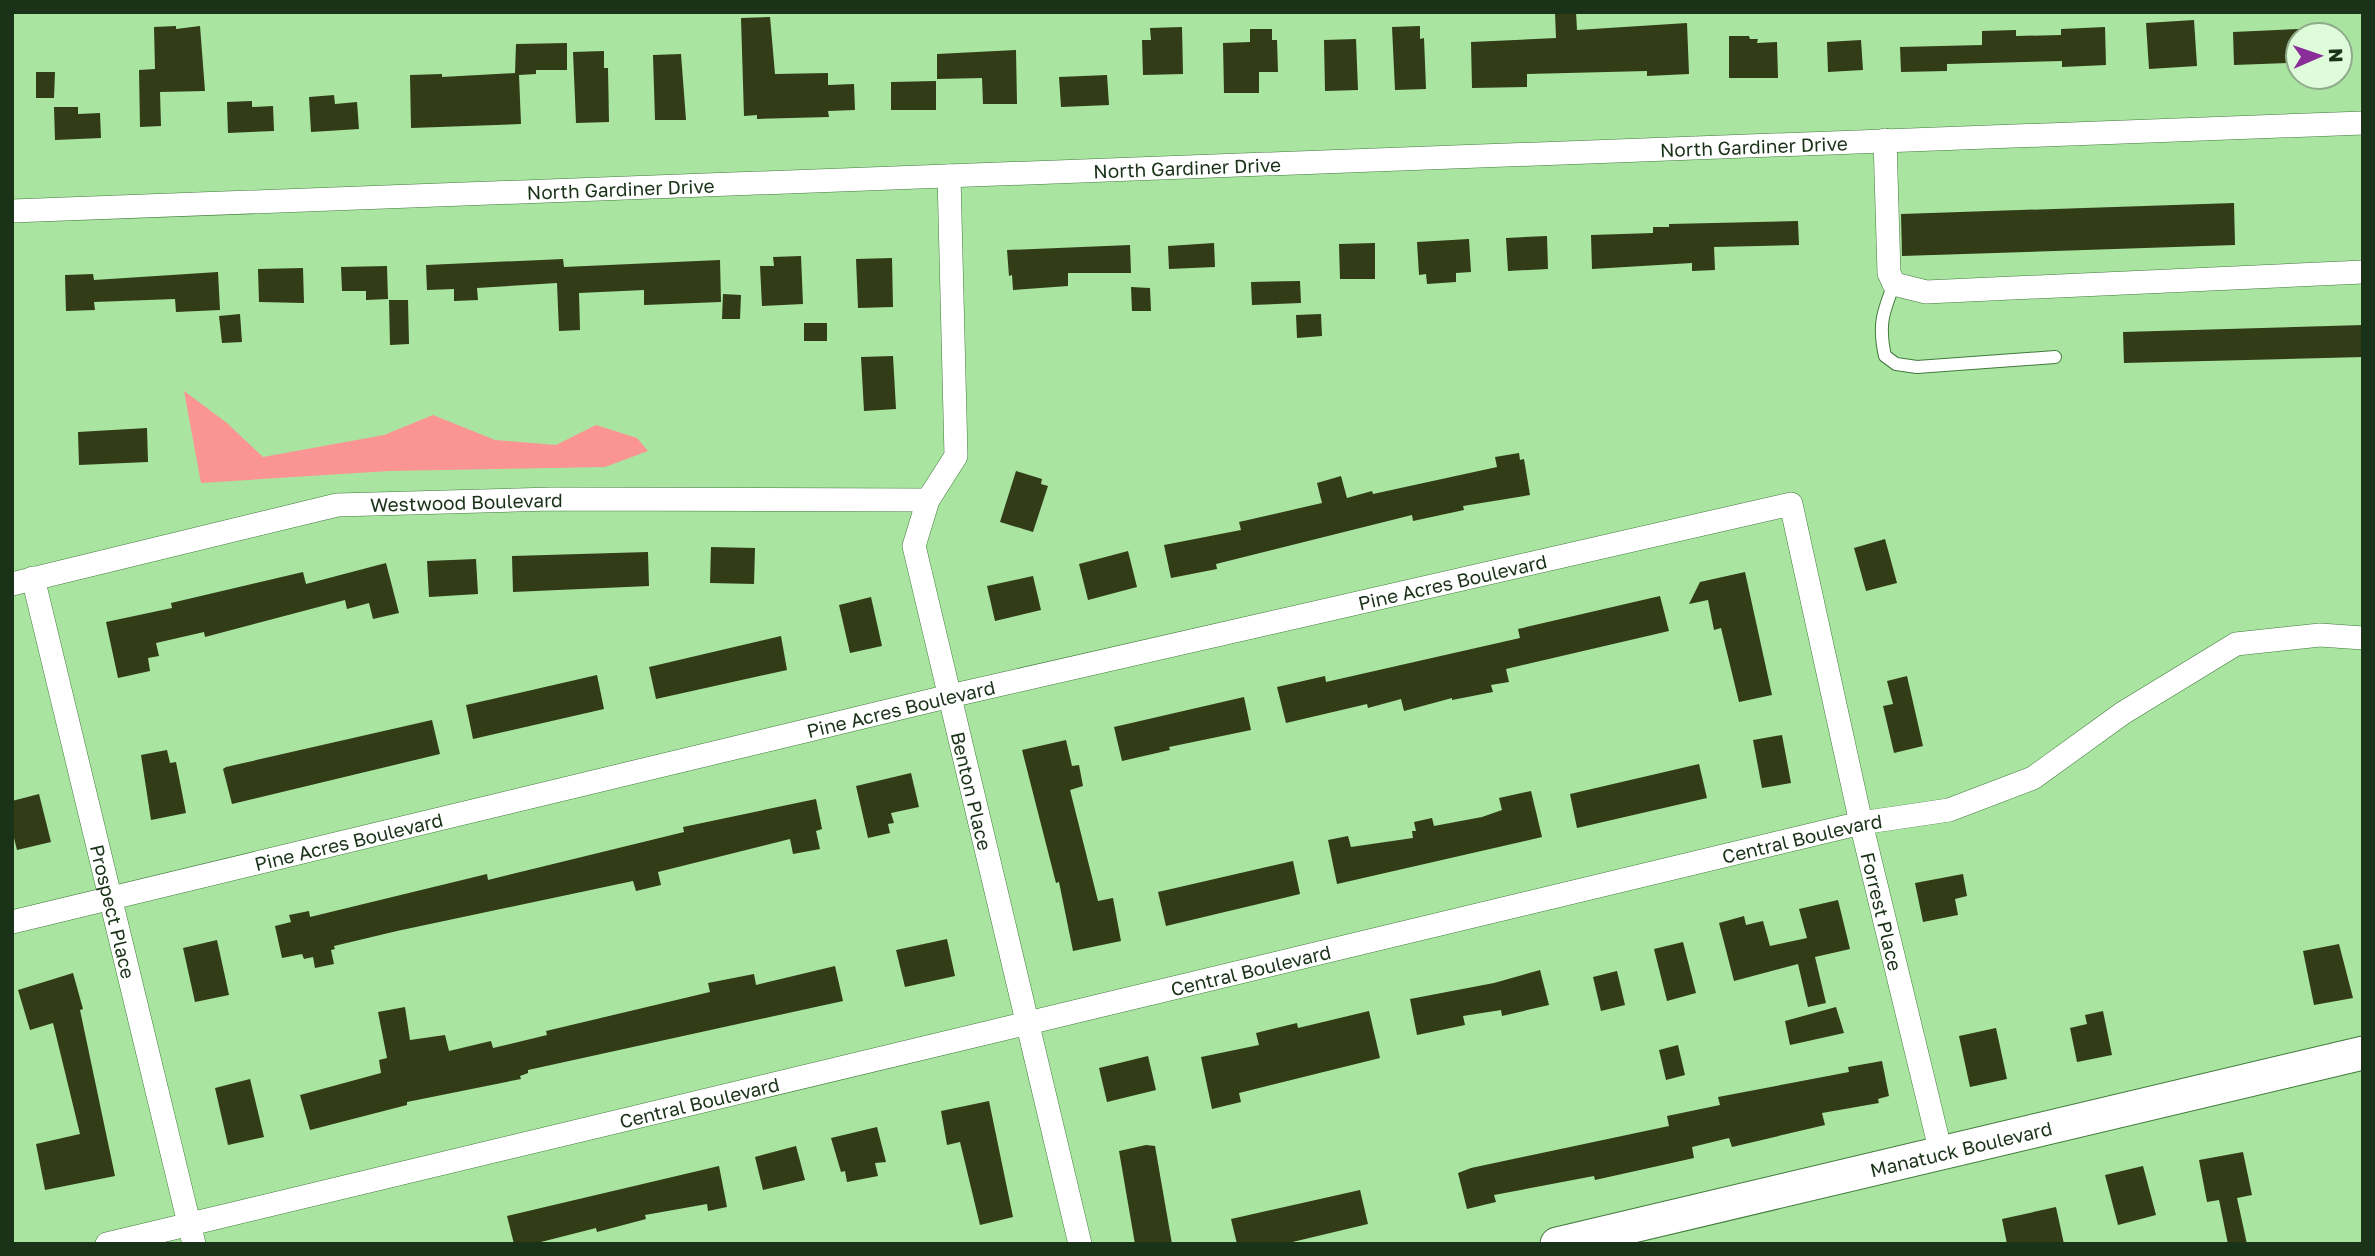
<svg xmlns="http://www.w3.org/2000/svg" width="2375" height="1256" font-family="'Golos Text',sans-serif">
	<style>
		.green { fill: #fb9593 }
		.building { fill: #323c16 }
		.lines { fill: none; stroke-linecap: round; stroke-linejoin: round }
		.lane-casing { stroke: #42793c; stroke-width: 14 }
		.street-casing { stroke: #42793c; stroke-width: 24 }
		.secondary-casing { stroke: #42793c; stroke-width: 35 }
		.lane { stroke: #fff; stroke-width: 12 }
		.street { stroke: #fff; stroke-width: 23 }
		.secondary { stroke: #fff; stroke-width: 33 }
		.labels { text-anchor: middle; dominant-baseline: central; stroke-width: 7; stroke-linejoin: round; paint-order: stroke }
		.street-label { font-size: 19px; fill: #1a3218; stroke: #defcda }
	</style>
	<rect width="100%" height="100%" fill="#a9e4a1"/>
	<!-- green -->
	<polygon class="green" points="184,391 227,423 263,457 384,435 433,415 495,440 556,445 596,425 637,438 648,451 605,467 389,471 201,483"/>
	<!-- building -->
	<g class="building">
		<polygon points="1555,12 1576,12 1577,30 1687,23 1689,74 1647,76 1647,71 1527,74 1527,87 1472,88 1471,42 1556,38"/>
		<polygon points="770,17 775,74 828,73 828,85 854,84 855,110 828,111 829,117 757,119 757,115 744,116 741,18"/>
		<polygon points="2194,20 2197,66 2149,69 2146,23"/>
		<polygon points="176,26 176,29 200,26 205,91 160,92 161,126 140,127 139,70 155,69 154,27"/>
		<polygon points="1420,26 1420,39 1424,38 1426,89 1395,90 1392,27"/>
		<polygon points="1182,27 1183,74 1143,75 1142,40 1151,40 1150,28"/>
		<polygon points="2105,27 2106,65 2062,67 2062,61 1947,64 1947,71 1901,72 1900,47 1982,45 1982,31 2016,30 2016,36 2061,35 2061,29"/>
		<polygon points="1250,29 1272,29 1272,40 1277,40 1278,72 1259,72 1259,93 1224,93 1223,43 1250,42"/>
		<polygon points="2298,29 2298,57 2289,58 2289,63 2234,65 2233,32"/>
		<polygon points="1729,36 1749,36 1750,39 1758,39 1757,43 1777,42 1778,78 1729,78"/>
		<polygon points="1356,39 1358,90 1325,91 1324,40"/>
		<polygon points="1861,40 1863,70 1828,72 1827,42"/>
		<polygon points="567,43 567,70 536,70 536,74 519,75 521,124 411,128 410,75 442,74 442,77 515,73 516,44"/>
		<polygon points="1016,50 1017,104 983,104 982,78 937,79 937,54"/>
		<polygon points="604,51 604,68 608,68 609,122 576,123 573,52"/>
		<polygon points="681,54 686,120 655,120 653,55"/>
		<polygon points="36,72 55,72 54,98 36,98"/>
		<polygon points="1107,75 1109,105 1061,107 1059,77"/>
		<polygon points="936,81 936,110 891,110 891,82"/>
		<polygon points="334,95 335,104 357,102 359,129 311,132 309,97"/>
		<polygon points="252,101 252,107 273,106 274,131 228,133 227,102"/>
		<polygon points="54,107 78,107 78,114 100,113 101,138 55,140"/>
		<polygon points="2234,203 2235,245 1902,256 1901,214"/>
		<polygon points="1798,221 1799,245 1714,247 1715,270 1692,271 1692,263 1592,269 1591,235 1653,233 1653,227 1669,227 1669,224"/>
		<polygon points="1547,236 1548,269 1508,271 1506,238"/>
		<polygon points="1469,239 1471,272 1456,273 1456,282 1427,284 1426,274 1419,275 1417,242"/>
		<polygon points="1214,243 1215,267 1169,269 1168,246"/>
		<polygon points="1375,243 1375,279 1340,279 1339,244"/>
		<polygon points="1130,245 1131,273 1068,273 1068,286 1013,290 1012,275 1009,276 1007,250"/>
		<polygon points="801,256 803,304 762,306 760,266 774,266 773,257"/>
		<polygon points="892,258 893,307 858,308 856,259"/>
		<polygon points="563,259 564,267 720,260 721,302 644,305 644,290 579,293 580,330 559,331 557,283 477,288 478,300 454,301 454,289 427,290 426,265"/>
		<polygon points="387,266 388,299 366,300 366,291 342,291 341,267"/>
		<polygon points="303,268 304,303 259,302 258,269"/>
		<polygon points="218,272 220,310 176,312 175,299 94,302 95,310 66,311 65,275 93,274 94,280"/>
		<polygon points="1300,281 1301,303 1252,305 1251,282"/>
		<polygon points="1131,287 1150,288 1151,311 1132,311"/>
		<polygon points="723,294 741,295 740,319 722,319"/>
		<polygon points="389,300 408,300 409,344 390,345"/>
		<polygon points="240,314 242,342 222,343 219,316"/>
		<polygon points="1321,314 1322,336 1297,338 1296,315"/>
		<rect x="804" y="323" width="23" height="18"/>
		<polygon points="2363,325 2363,357 2124,363 2123,332"/>
		<polygon points="893,356 896,409 864,411 861,357"/>
		<polygon points="147,428 148,462 79,465 78,432"/>
		<polygon points="1519,453 1520,460 1524,459 1530,495 1463,506 1464,510 1413,521 1412,515 1216,564 1217,569 1171,578 1164,545 1241,530 1239,522 1322,503 1317,483 1341,476 1347,498 1372,491 1373,494 1497,467 1495,457"/>
		<polygon points="1016,471 1042,479 1041,484 1048,486 1033,532 1000,522"/>
		<polygon points="1885,539 1897,583 1866,591 1854,548"/>
		<polygon points="711,547 755,548 754,584 710,583"/>
		<polygon points="1128,551 1137,587 1088,600 1079,564"/>
		<polygon points="648,552 649,586 513,592 512,556"/>
		<polygon points="476,559 478,594 429,597 427,561"/>
		<polygon points="386,563 399,613 373,619 369,603 347,609 345,600 205,637 204,632 156,643 159,656 148,658 150,671 118,678 106,622 172,608 171,603 303,572 306,584"/>
		<polygon points="1745,572 1772,695 1739,702 1721,628 1714,630 1708,600 1689,604 1700,582"/>
		<polygon points="1033,576 1041,610 995,621 987,586"/>
		<polygon points="1660,596 1669,631 1506,669 1509,682 1491,685 1493,692 1452,700 1452,698 1404,711 1401,699 1368,708 1367,704 1286,723 1277,687 1325,676 1326,682 1520,638 1518,629"/>
		<polygon points="871,597 882,646 850,653 839,605"/>
		<polygon points="781,636 787,670 656,699 649,667"/>
		<polygon points="597,675 604,709 473,739 466,705"/>
		<polygon points="1907,676 1923,746 1894,753 1883,706 1893,704 1887,681"/>
		<polygon points="1244,697 1251,730 1169,747 1170,750 1122,761 1114,727"/>
		<polygon points="432,720 440,754 232,804 223,769 226,767"/>
		<polygon points="1782,735 1791,783 1762,788 1753,740"/>
		<polygon points="1066,740 1072,766 1079,765 1083,786 1070,790 1098,901 1113,898 1121,941 1073,951 1059,882 1056,883 1022,750"/>
		<polygon points="167,750 170,763 176,762 186,813 151,820 141,755"/>
		<polygon points="1699,764 1707,798 1577,828 1570,794"/>
		<polygon points="911,773 919,807 891,813 894,823 888,824 890,833 868,838 856,786"/>
		<polygon points="1531,791 1542,837 1337,884 1328,840 1348,836 1351,847 1413,838 1412,831 1416,831 1414,822 1432,818 1434,826 1482,817 1502,810 1499,798"/>
		<polygon points="39,794 51,842 17,850 12,830 12,801"/>
		<polygon points="816,799 822,829 816,831 820,849 793,854 790,839 658,872 661,885 636,891 633,881 397,931 334,946 335,949 331,950 334,964 315,968 313,957 304,959 302,954 282,958 275,926 291,922 289,915 309,911 310,917 487,874 488,880 684,832 683,827"/>
		<polygon points="1293,861 1300,894 1166,926 1158,892"/>
		<polygon points="1963,874 1967,896 1955,899 1958,915 1923,922 1915,883"/>
		<polygon points="1838,900 1850,949 1815,957 1826,1003 1808,1007 1798,964 1734,981 1719,923 1744,916 1746,925 1763,921 1770,946 1807,938 1799,909"/>
		<polygon points="947,939 955,976 905,987 896,950"/>
		<polygon points="217,940 229,995 195,1002 183,948"/>
		<polygon points="1683,942 1696,993 1667,1001 1654,949"/>
		<polygon points="2339,944 2353,998 2314,1005 2303,951"/>
		<polygon points="835,966 843,1001 528,1070 528,1073 520,1076 521,1079 407,1102 407,1105 310,1130 300,1095 381,1073 379,1060 387,1058 378,1012 405,1007 410,1040 445,1035 449,1051 491,1041 493,1048 547,1035 546,1031 710,992 708,983 754,974 756,985"/>
		<polygon points="1540,970 1549,1005 1502,1016 1501,1010 1463,1016 1465,1025 1417,1035 1410,999 1494,983"/>
		<polygon points="1617,971 1625,1005 1601,1011 1593,977"/>
		<polygon points="73,973 83,1009 80,1010 115,1176 45,1190 36,1144 80,1134 53,1023 30,1030 18,990"/>
		<polygon points="1836,1007 1844,1033 1790,1045 1785,1021"/>
		<polygon points="1369,1011 1380,1058 1239,1093 1241,1102 1212,1109 1201,1057 1259,1045 1256,1033 1297,1023 1298,1028"/>
		<polygon points="2103,1011 2112,1055 2077,1062 2070,1028 2087,1024 2085,1015"/>
		<polygon points="1996,1028 2007,1079 1970,1087 1959,1036"/>
		<polygon points="1678,1045 1685,1075 1666,1080 1659,1050"/>
		<polygon points="1148,1056 1156,1090 1107,1102 1099,1068"/>
		<polygon points="1882,1061 1889,1096 1878,1099 1879,1103 1822,1113 1825,1125 1732,1147 1729,1138 1692,1147 1694,1158 1595,1180 1594,1176 1494,1195 1496,1202 1467,1209 1458,1173 1471,1168 1669,1126 1667,1116 1720,1105 1718,1097 1849,1072 1848,1067"/>
		<polygon points="250,1079 264,1137 228,1145 215,1088"/>
		<polygon points="989,1101 1013,1217 980,1225 960,1142 947,1145 941,1111"/>
		<polygon points="877,1127 886,1162 875,1163 878,1176 847,1182 845,1171 841,1172 831,1138"/>
		<polygon points="1146,1145 1155,1146 1172,1244 1135,1244 1119,1151"/>
		<polygon points="796,1146 805,1180 763,1190 755,1157"/>
		<polygon points="2243,1152 2252,1195 2237,1198 2247,1244 2228,1244 2219,1200 2207,1202 2199,1160"/>
		<polygon points="719,1166 727,1207 708,1211 707,1204 645,1215 646,1219 597,1232 596,1228 533,1244 514,1244 507,1216"/>
		<polygon points="2143,1166 2156,1215 2118,1225 2105,1175"/>
		<polygon points="1360,1190 1368,1224 1284,1244 1237,1244 1231,1219"/>
		<polygon points="2056,1207 2064,1244 2007,1244 2002,1219"/>
	</g>
	<g class="lines">
		<defs>
			<path id="lane" d="M1894,284C1883,312 1878,325 1885,356L1896,364L1917,367L2055,357"/>
			<g id="street">
				<polyline points="1885,140 1889,273 1894,284 1926,292 2363,272"/>
				<path id="s1" d="M949,176L956,456L928,500L914,546L1080,1244"/>
				<path id="s2" d="M12,211L2363,123"/>
				<path id="s3" d="M33,578L194,1244"/>
				<path id="s4" d="M12,584L337,505L552,499L928,500"/>
				<path id="s5" d="M12,922L950,696L1791,504L1861,823L1941,1153"/>
				<path id="s6" d="M107,1244L1861,823L1949,810L2033,778L2123,713L2236,644L2320,635L2363,638"/>
			</g>
			<g id="secondary">
				<path id="s7" d="M1557,1244L2363,1053"/>
			</g>
		</defs>
		<!-- lane casing -->
		<use href="#lane" class="lane-casing"/>
		<!-- street casing -->
		<use href="#street" class="street-casing"/>
		<!-- secondary casing -->
		<use href="#secondary" class="secondary-casing"/>
		<!-- lane -->
		<use href="#lane" class="lane"/>
		<!-- street -->
		<use href="#street" class="street"/>
		<!-- secondary -->
		<use href="#secondary" class="secondary"/>
	</g>
	<g class="labels">
		<!-- street labels -->
		<g class="street-label">
			<text stroke="none"><textPath href="#s2" startOffset="1743">North Gardiner Drive</textPath></text>
			<text stroke="none"><textPath href="#s2" startOffset="1176">North Gardiner Drive</textPath></text>
			<text stroke="none"><textPath href="#s2" startOffset="609">North Gardiner Drive</textPath></text>
			<text stroke="none"><textPath href="#s4" startOffset="464">Westwood Boulevard</textPath></text>
			<text stroke="none"><textPath href="#s5" startOffset="1480">Pine Acres Boulevard</textPath></text>
			<text stroke="none"><textPath href="#s5" startOffset="914">Pine Acres Boulevard</textPath></text>
			<text stroke="none"><textPath href="#s1" startOffset="632">Benton Place</textPath></text>
			<text stroke="none"><textPath href="#s6" startOffset="1743">Central Boulevard</textPath></text>
			<text stroke="none"><textPath href="#s5" startOffset="346">Pine Acres Boulevard</textPath></text>
			<text stroke="none"><textPath href="#s3" startOffset="343">Prospect Place</textPath></text>
			<text stroke="none"><textPath href="#s5" startOffset="2245">Forrest Place</textPath></text>
			<text stroke="none"><textPath href="#s6" startOffset="1176">Central Boulevard</textPath></text>
			<text stroke="none"><textPath href="#s6" startOffset="609">Central Boulevard</textPath></text>
			<text stroke="none"><textPath href="#s7" startOffset="415">Manatuck Boulevard</textPath></text>
		</g>
	</g>
	<!-- border -->
	<rect width="2375" height="1256" fill="none" stroke="#1a3218" stroke-width="28"/>
	<!-- north arrow -->
	<g transform="translate(2319 56) rotate(88)"><circle r="33" fill="#defcda" stroke="#90ab8c" stroke-width="2"/>
	<path d="M0-5L12 26L0 18L-12 26Z" fill="#892d98"/>
	<text y="-10" font-size="19" font-weight="bold" text-anchor="middle" fill="#1a3218">N</text>
	</g>
</svg>
